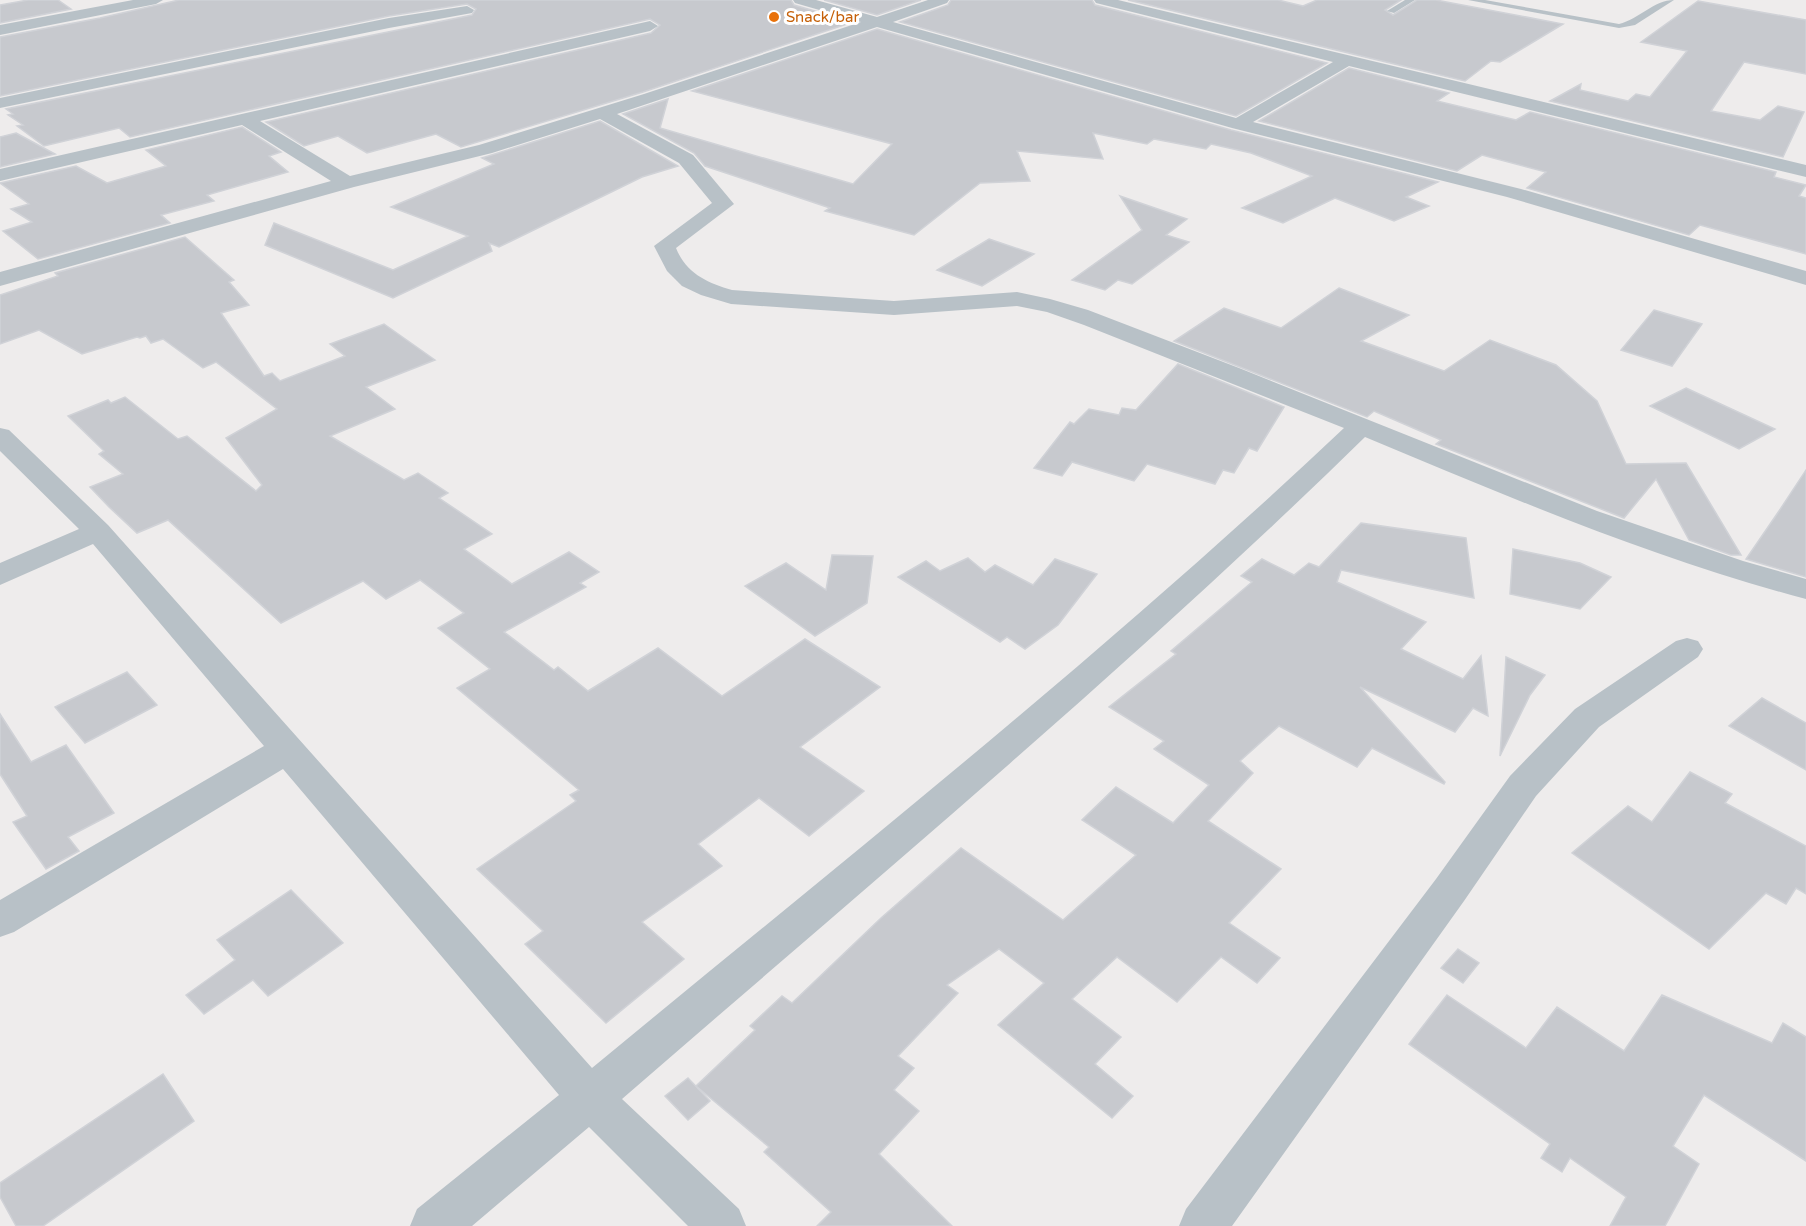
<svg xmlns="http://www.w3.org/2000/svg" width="1806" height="1226" font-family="'Varela Round',sans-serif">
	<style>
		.building { fill: #c7c9ce; stroke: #d0d2d7; stroke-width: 1.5 }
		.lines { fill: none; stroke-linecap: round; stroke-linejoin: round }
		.service { fill: #b8c1c7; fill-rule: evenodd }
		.minor { fill: #b8c1c7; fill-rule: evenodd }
		.food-dot { fill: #e8710a; stroke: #fff; stroke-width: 2 }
		.labels { text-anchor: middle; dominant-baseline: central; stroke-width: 6; stroke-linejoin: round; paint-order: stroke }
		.far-food-label { font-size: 15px; fill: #c56008; stroke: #fff; text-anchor: start }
	</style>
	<rect width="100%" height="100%" fill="#eeecec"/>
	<!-- building -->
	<g class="building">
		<polygon points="28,0 58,0 71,9 0,23 0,5"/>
		<polygon points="179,0 791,0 794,5 853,22 643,92 461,147 436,134 367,153 338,136 304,146 266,122 651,33 660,25 650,19 130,137 119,128 44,146 17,126 23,125 8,115 13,114 6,109 472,15 476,9 467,4 389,16 0,96 0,37 100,18"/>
		<polygon points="824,0 921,0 877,15"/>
		<polygon points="951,0 1092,0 1095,5 1327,63 1236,116 900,22 948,5"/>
		<polygon points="1128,0 1278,0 1303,6 1317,0 1401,0 1385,10 1393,15 1417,0 1436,0 1563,24 1500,62 1491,61 1465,81"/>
		<polygon points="1698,1 1806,20 1806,74 1744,62 1711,111 1760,120 1778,106 1804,112 1783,157 1550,101 1581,84 1580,90 1628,101 1636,94 1650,97 1687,51 1641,42"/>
		<polygon points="877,29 1231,130 1438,182 1406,197 1429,206 1394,221 1335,198 1283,223 1242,208 1312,176 1251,153 1211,144 1206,149 1154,139 1147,144 1093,133 1103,159 1017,151 1030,181 980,183 914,235 825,211 830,208 705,166 694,153 623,114 668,99 660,128 853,184 892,144 692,91"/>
		<polygon points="1349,68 1449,93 1437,101 1516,120 1530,112 1776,172 1774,177 1806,185 1799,196 1806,198 1806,254 1700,225 1689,235 1527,188 1546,172 1482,155 1457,171 1259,121"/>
		<polygon points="600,121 678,166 642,177 499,247 489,243 492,251 393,298 265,245 274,223 393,270 468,236 391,207 494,164 482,158"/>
		<polygon points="242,127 281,152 269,156 288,172 207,195 214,201 161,215 170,223 38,259 3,231 32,222 11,209 29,204 0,183 76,166 107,183 166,166 146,150"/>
		<polygon points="16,133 55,154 0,167 0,137"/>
		<polygon points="1120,196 1187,219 1166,235 1189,242 1132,284 1118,280 1105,290 1072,280 1142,230"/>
		<polygon points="185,237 234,280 229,282 249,305 221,313 264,376 272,373 280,381 345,356 330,344 384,324 435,360 366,387 395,409 330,436 404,480 418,473 448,493 439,498 492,534 464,549 512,584 569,552 599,572 580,583 586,587 504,632 554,670 558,667 588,691 658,648 722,696 805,639 880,687 800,747 864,791 809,836 759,798 698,844 722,866 642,922 684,959 606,1023 525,944 543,931 477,869 576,801 570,795 579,790 457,688 490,669 438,628 464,613 420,580 386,599 363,581 281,623 168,520 137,533 109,507 90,487 123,474 99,454 104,451 68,416 108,400 111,403 125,397 178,439 187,436 256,491 262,485 226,438 277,409 216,362 203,368 163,339 151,343 146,336 140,338 137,337 82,354 39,330 0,344 0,295 58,276 55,273"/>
		<polygon points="989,239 1034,254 982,286 937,270"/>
		<polygon points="1339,288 1409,315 1361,341 1444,371 1490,340 1556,365 1597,401 1626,464 1686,463 1741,555 1731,555 1689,540 1656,479 1624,518 1436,444 1441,440 1374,411 1367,417 1174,341 1224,308 1281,328"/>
		<polygon points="1654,310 1702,324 1672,366 1621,350"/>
		<polygon points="1178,364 1284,407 1257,451 1249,448 1234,473 1223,470 1215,484 1147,464 1134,481 1072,462 1062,476 1034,468 1070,422 1074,424 1089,409 1119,415 1122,408 1136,410"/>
		<polygon points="1686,388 1775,429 1739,449 1650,406"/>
		<polygon points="1806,470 1806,577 1746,559 1779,511"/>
		<polygon points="1361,523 1466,538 1474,598 1341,570 1337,582 1426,622 1401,649 1463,679 1481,656 1488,716 1473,708 1455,732 1360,687 1445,782 1444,784 1372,748 1357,767 1279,726 1240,761 1253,773 1208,821 1281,869 1229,923 1280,958 1257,983 1221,957 1177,1002 1117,957 1072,999 1121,1037 1095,1064 1133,1096 1112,1118 998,1025 1044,983 999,949 947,985 958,993 898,1056 914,1068 894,1090 919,1111 879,1154 952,1226 817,1226 831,1212 764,1152 769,1147 696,1086 755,1030 750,1026 782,996 792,1003 881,918 961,848 1063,920 1136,855 1082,820 1116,787 1173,823 1209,785 1154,749 1164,741 1109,707 1176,654 1171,651 1252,582 1241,576 1262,559 1294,575 1309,563 1319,567"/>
		<polygon points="1513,549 1580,563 1611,577 1580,609 1510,594"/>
		<polygon points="832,555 873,556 867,603 815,636 745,586 786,563 826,590"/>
		<polygon points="968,558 985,572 995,565 1033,585 1055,559 1097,574 1058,625 1025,649 1007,637 1000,642 898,577 926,561 940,571"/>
		<polygon points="1506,657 1545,675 1530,695 1500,756"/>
		<polygon points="127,672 157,705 85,743 55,707"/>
		<polygon points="1762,698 1806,723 1806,770 1729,726"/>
		<polygon points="0,714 31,762 66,745 114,813 68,837 79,851 46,869 13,822 27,816 0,774"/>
		<polygon points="1690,772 1732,794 1725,803 1806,846 1806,894 1796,888 1786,904 1766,893 1709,949 1572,853 1628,806 1652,822"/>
		<polygon points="291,890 343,943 268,996 253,980 204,1014 186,995 235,960 217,940"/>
		<polygon points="1458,949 1479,963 1463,983 1441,968"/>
		<polygon points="1447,995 1526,1048 1557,1007 1624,1051 1662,995 1772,1043 1783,1023 1806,1037 1806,1161 1704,1095 1673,1146 1699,1164 1665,1226 1610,1226 1626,1197 1570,1158 1562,1172 1541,1158 1550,1144 1409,1044"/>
		<polygon points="163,1074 194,1121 43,1226 16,1226 0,1197 0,1183"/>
		<polygon points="688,1078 710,1101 688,1120 665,1096"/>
	</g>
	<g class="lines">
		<!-- service -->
		<g class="service">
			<polygon points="1405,0 1415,0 1394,13 1387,11"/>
			<path d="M1468,0H1485L1619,24C1639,19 1654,0 1674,0L1635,25L1619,28Z"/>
		</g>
		<!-- minor -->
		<g class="minor">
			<polygon points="133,0 163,0 156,4 0,35 0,25"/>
			<path d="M793,0H816L877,17L928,0H949L947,3L893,22L1236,118L1333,62L1096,3L1094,0H1118L1806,165V177L1349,66L1253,122L1521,189L1806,271V285L1507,197L1232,128L877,27L617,114L693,155L734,204L676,248C686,273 707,283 732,290L894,301L1017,292L1050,299L1088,310L1239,368L1597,511L1743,561L1806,579V599C1654,559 1509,497 1365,437C1128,669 873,881 622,1099L739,1209L746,1226H688L589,1127L472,1226H410L417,1209L559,1095L283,769L14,932L0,937V900L264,746L93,544L0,585V563L79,529L0,451V428L9,430L108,525L592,1068C846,858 1105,654 1344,428L1084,325L1047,312L1017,306L894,315L731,304L701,295L682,286L667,271L654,246L712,203L679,163L600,119L492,153L354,187L0,286V272L331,181L242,125L0,181V169L650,21L658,26L650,31L260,121L350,176L479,145L644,94L861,22L795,3Z"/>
			<polygon points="467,6 474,10 472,13 389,28 0,108 0,98 389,18"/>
			<polygon points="1687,638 1698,641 1703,649 1698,657 1599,727 1536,796 1464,901 1232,1226 1179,1226 1186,1209 1436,879 1510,776 1575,709 1676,641"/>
		</g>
	</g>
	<!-- markers -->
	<circle class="food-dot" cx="774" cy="17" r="6"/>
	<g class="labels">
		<!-- far-food labels -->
		<g class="far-food-label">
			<text x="786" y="17">Snack/bar</text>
		</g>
	</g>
</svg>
